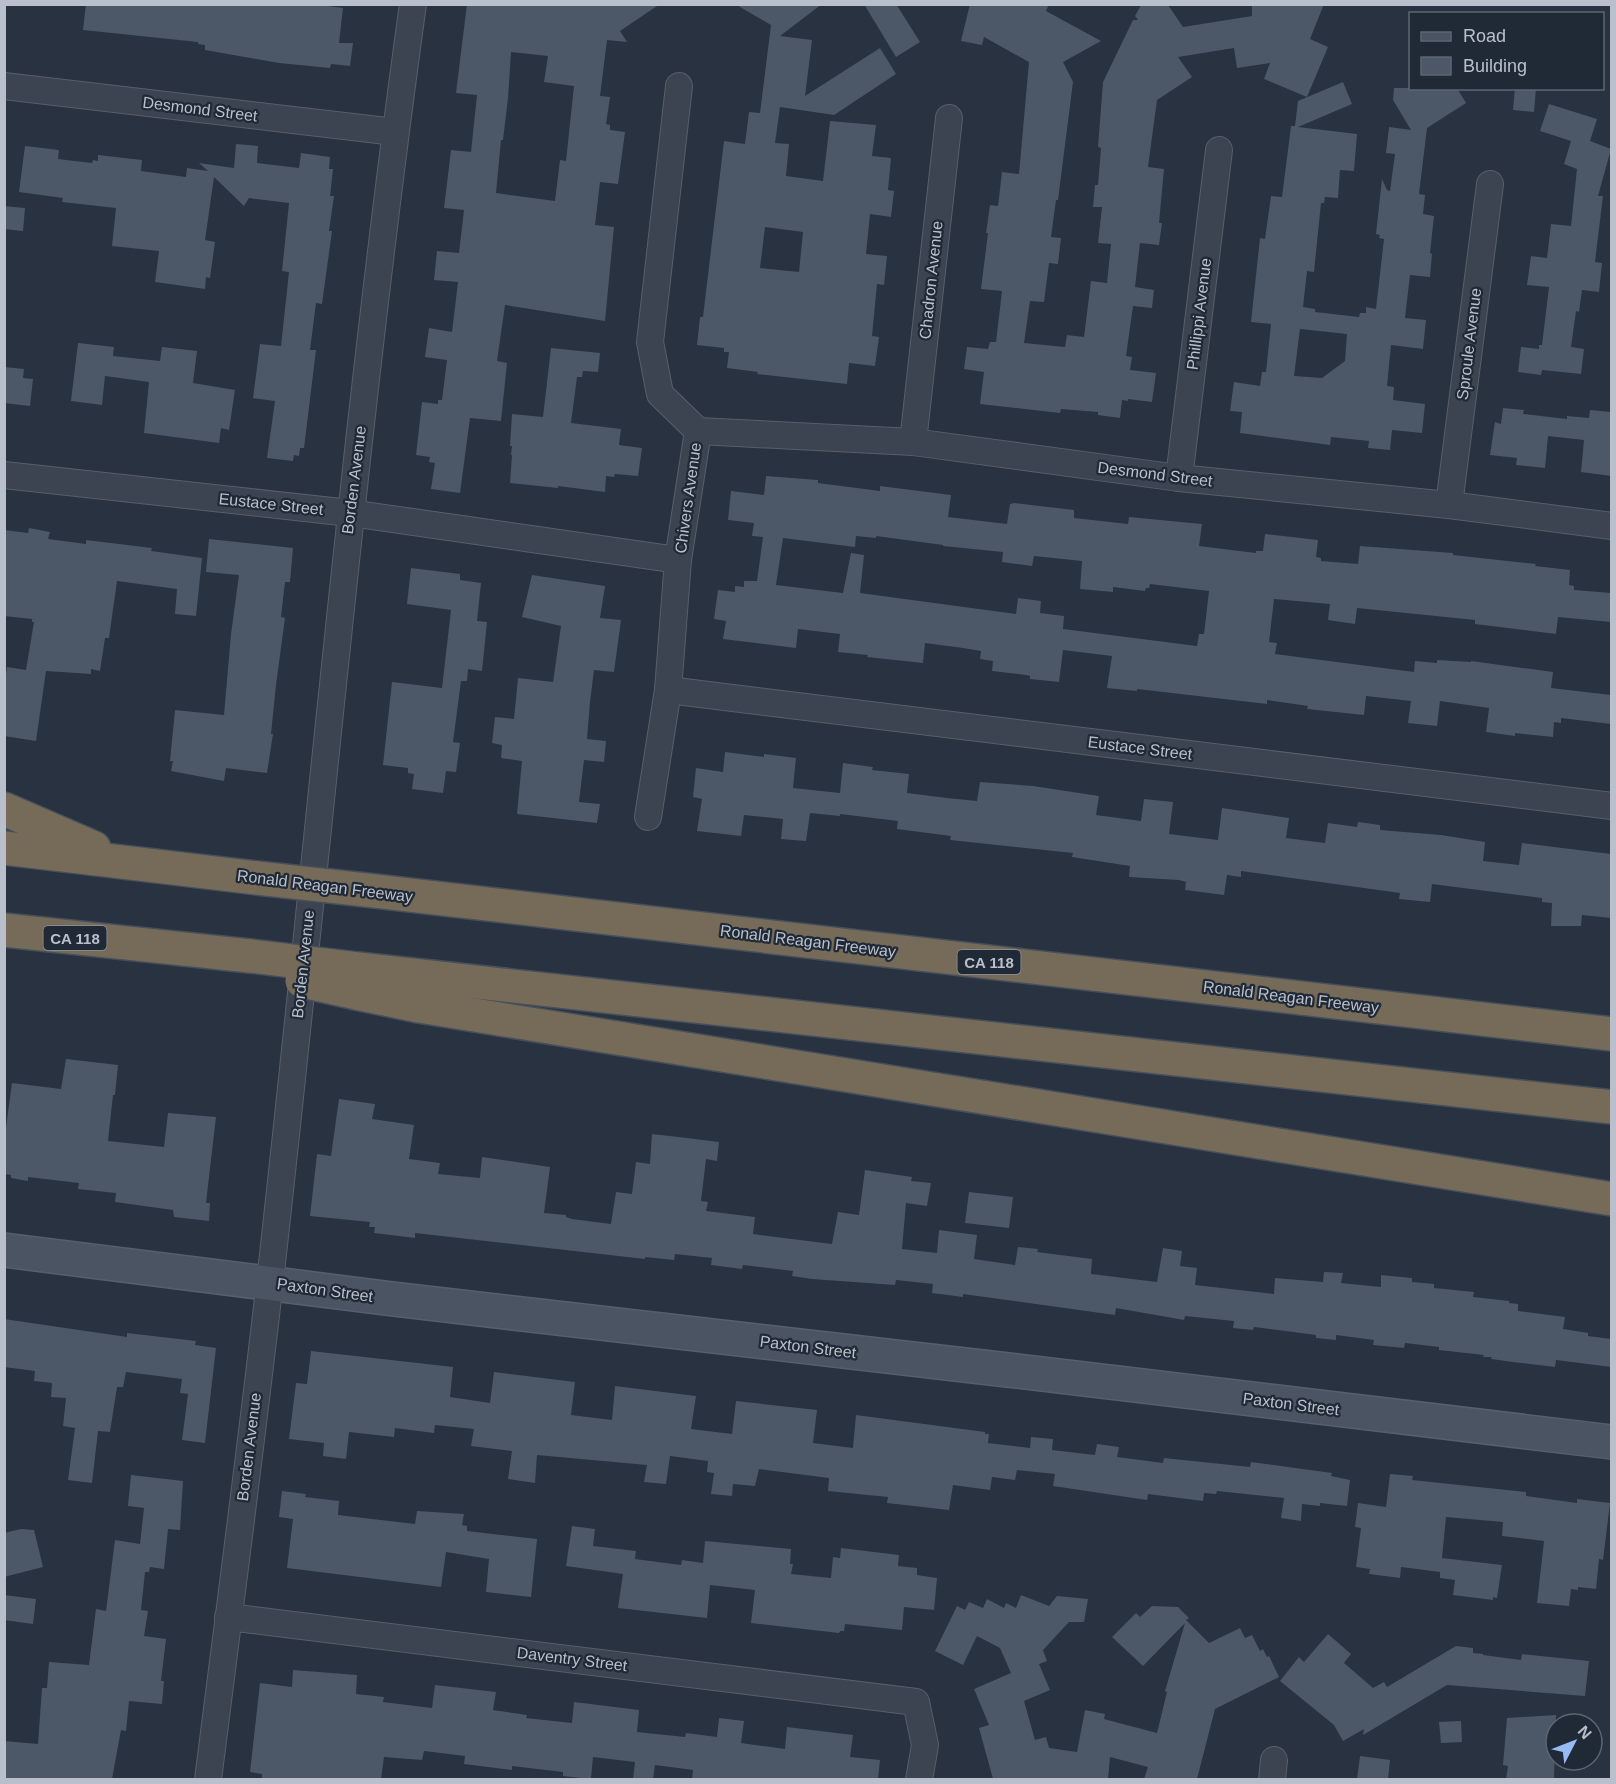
<svg xmlns="http://www.w3.org/2000/svg" width="1616" height="1784" font-family="Arial,sans-serif">
	<style>
		.building { fill: #4c5867; fill-rule: evenodd }
		.lines { fill: none; stroke-linecap: round; stroke-linejoin: round }
		.street-casing { stroke: #575f6b; stroke-width: 28 }
		.secondary-casing { stroke: #575f6b; stroke-width: 36 }
		.highway-casing { stroke: #464f5b; stroke-width: 36 }
		.street { stroke: #3c4451; stroke-width: 26 }
		.secondary { stroke: #4a5463; stroke-width: 33 }
		.highway { stroke: #766b59; stroke-width: 33 }
		.highway-bridge-casing { stroke: #464f5b; stroke-width: 36; stroke-linecap: butt }
		.highway-bridge { stroke: #766b59; stroke-width: 33 }
		.labels { text-anchor: middle; dominant-baseline: central; stroke-width: 4.5; stroke-linejoin: round; paint-order: stroke }
		.shield { fill: #202936; stroke: #8b939e; stroke-width: 1.5 }
		.shield-label { font-size: 15px; font-weight: bold; fill: #b9c0cb }
		.street-label { font-size: 16px; fill: #b9c0cb; stroke: #202936 }
	</style>
	<rect width="100%" height="100%" fill="#283241"/>
	<!-- building -->
	<g class="building">
		<polygon points="86,4 313,4 343,8 339,43 353,43 350,66 331,64 330,68 279,63 205,50 205,45 198,44 198,42 83,30"/>
		<path d="M467,4H660L620,31L627,42L607,40L600,96L610,97L606,124L610,125V130L625,132L618,184L600,182L595,225L614,227L605,321L505,305L497,361L507,363L501,421L470,418L460,493L431,489L435,463L429,462L430,457L416,455L422,402L438,404V400H442L447,360L425,357L429,328L452,332L458,282L434,280L437,251L459,253L464,210L444,208L451,150L471,152L477,95L456,93ZM511,52L548,56L544,82L574,86L566,161L560,160L555,201L496,193L501,140H503L508,98Z"/>
		<path d="M735,4H822L780,36L812,40L805,96L880,48L896,74L834,115L780,107L775,143L789,144L786,176L823,181L830,121L876,125L872,156L891,158L888,190L894,191L891,217L870,214L866,254L887,256L884,285L877,284L872,336L879,337L875,366L849,363L847,384L757,374L758,372L727,368L729,352H724V348L697,345L700,317H703L724,141L745,144L749,112L760,113L771,25ZM765,227L803,232L799,272L760,268Z"/>
		<polygon points="864,4 896,4 920,42 896,57"/>
		<polygon points="970,4 1049,4 1046,11 1101,41 1063,62 1073,82 1058,200 1056,200 1051,237 1061,238 1058,264 1049,263 1044,302 1030,301 1024,343 1065,347 1067,335 1084,337 1091,281 1107,283 1111,244 1098,243 1102,207 1093,207 1095,185 1098,185 1101,148 1098,147 1103,82 1133,20 1138,20 1135,16 1141,5 1168,5 1183,27 1252,16 1252,4 1324,4 1310,39 1328,47 1307,97 1264,79 1270,63 1237,68 1234,48 1178,57 1192,77 1157,100 1148,167 1164,169 1159,223 1162,223 1159,245 1140,243 1135,287 1154,290 1152,308 1133,306 1126,356 1132,357 1130,370 1156,373 1152,402 1128,399 1128,401 1122,400 1120,418 1098,415 1098,412 1061,409 1060,413 980,404 984,372 964,369 967,347 988,349 990,342 996,342 1002,291 981,289 988,233 986,233 990,205 998,206 1002,172 1019,174 1029,62 984,37 982,45 961,41"/>
		<path d="M1343,82L1352,104L1298,127L1357,134L1354,171L1340,170L1338,198L1325,197L1324,203H1321L1314,272L1307,271L1303,307L1315,309V312L1359,317L1360,313H1366V307L1376,309L1384,239L1379,238L1380,235L1376,234L1382,179L1387,190L1390,191L1395,154L1386,153L1389,127L1411,130L1393,100L1394,88H1457L1466,103L1427,128L1419,194L1425,195L1423,214L1434,216L1430,253L1432,254L1430,277L1410,275L1405,318L1426,320L1423,349L1391,345L1387,386L1394,387L1393,400L1425,404L1422,433L1392,430L1390,450L1368,448L1369,441L1331,437L1330,445L1240,433L1242,412L1230,411L1234,382L1260,386L1262,372H1266L1271,324L1251,322L1260,238L1265,239L1271,196L1282,197L1291,126H1295L1298,101ZM1300,329L1347,334L1345,361L1322,378L1294,376Z"/>
		<polygon points="1515,88 1536,88 1534,112 1513,110"/>
		<polygon points="1549,104 1597,119 1590,141 1611,149 1598,196 1603,196 1595,262 1602,263 1599,292 1582,290 1579,312 1576,311 1571,347 1584,349 1581,374 1542,370 1541,375 1518,372 1521,347 1539,349 1539,345 1542,345 1549,287 1527,285 1531,256 1547,258 1551,224 1571,226 1577,169 1564,164 1571,141 1540,131"/>
		<polygon points="236,144 258,146 257,163 299,168 301,153 330,157 329,169 333,169 330,196 334,196 329,231 332,231 322,304 316,303 310,350 316,350 304,448 300,448 299,456 294,455 293,461 267,458 275,401 253,398 260,344 281,346 289,272 282,271 289,203 249,198 244,206 214,177 205,240 215,242 210,278 206,277 205,289 155,282 159,251 112,246 116,208 62,202 63,198 19,192 25,146 59,150 58,159 92,163 93,160 98,161 98,155 142,160 141,171 186,177 187,168 208,171 199,163 234,168"/>
		<polygon points="4,206 25,208 23,231 4,229"/>
		<polygon points="78,343 114,347 113,356 160,361 162,347 197,351 193,383 235,390 229,430 221,428 219,443 144,433 149,382 105,376 102,405 71,401"/>
		<polygon points="551,348 600,353 598,372 583,371 582,377 577,377 571,423 621,429 619,445 642,448 638,476 615,474 614,477 606,476 605,492 558,486 558,488 510,483 512,455 511,455 512,446 510,446 512,414 543,417"/>
		<polygon points="4,367 24,369 23,378 33,379 30,406 4,403"/>
		<polygon points="1503,408 1524,410 1523,414 1567,419 1567,416 1589,418 1590,410 1611,412 1611,476 1581,472 1584,440 1548,436 1545,468 1516,465 1517,458 1490,455 1495,422 1501,424"/>
		<path d="M766,476L818,480V483L880,491V486L951,495L948,517L1007,524L1010,504L1014,503L1074,510V518L1128,524L1129,517L1202,524L1199,546L1256,553V551H1263L1265,534L1318,540L1316,557L1321,558V561L1358,564L1360,546L1453,553V555L1536,564L1535,566L1570,570L1569,585L1574,586V590L1611,593V622L1558,617L1556,634L1475,624V620L1357,608L1355,624L1328,620L1330,604L1274,599L1269,642L1277,643L1275,654L1414,672L1415,661L1437,663V660L1471,662V661L1553,672L1551,688L1611,695V724L1561,718V723L1554,722L1553,737L1515,733V736L1486,732L1489,708L1440,701L1437,726L1408,723L1411,701L1366,696L1364,715L1307,709L1308,706L1267,700V704L1137,689V691L1107,688L1112,656L1063,650L1059,682L1030,679V676L1026,675L992,671L993,661L980,659L981,651L963,648L925,643L923,663L867,657L868,655L838,652L840,634L798,629L796,648L723,639L726,621L714,619L718,590L735,592V586L744,587V581H757L763,537L752,536L754,523L728,520L731,491L764,495ZM856,536L876,538V536L943,545V546L1003,552L1002,562L1032,566L1034,556L1082,561L1080,589L1113,592V587L1145,591L1146,588H1149L1150,584L1209,591L1204,634H1199L1197,646L1063,629L1064,616L1040,613L1041,601L1018,598L1016,614L860,593L864,555L851,553L843,593L776,585L783,538L855,547Z"/>
		<polygon points="29,528 50,532 48,539 86,544 86,540 152,548 151,551 202,558 196,616 175,614 177,589 117,581 109,638 105,638 100,671 91,669 91,674 46,671 36,741 4,736 4,688 7,667 26,670 34,622 32,622 32,619 4,616 4,530 28,533"/>
		<polygon points="209,539 293,548 290,582 285,582 281,617 285,618 276,685 271,734 273,734 267,773 226,768 224,781 171,771 173,761 170,761 175,710 224,715 231,634 239,575 206,572"/>
		<polygon points="411,568 460,574 460,580 481,583 477,621 487,622 482,671 468,669 467,681 461,681 453,742 460,743 456,772 446,771 443,793 412,789 414,774 408,773 408,768 383,765 392,682 442,688 451,610 407,604"/>
		<polygon points="532,575 605,586 600,618 621,620 614,672 594,670 590,702 587,739 606,741 604,762 584,760 579,802 600,804 597,823 517,814 522,761 501,758 502,745 492,743 495,717 514,719 518,678 553,682 561,626 522,617"/>
		<polygon points="725,752 764,757 764,754 796,758 793,788 840,793 843,763 873,767 872,770 909,774 907,793 947,798 977,801 980,782 1033,786 1099,796 1096,815 1141,821 1144,799 1173,802 1169,834 1218,840 1222,808 1289,818 1286,838 1325,843 1328,823 1357,827 1358,822 1380,825 1380,830 1441,835 1485,842 1483,861 1519,865 1522,843 1611,854 1611,918 1582,915 1581,926 1551,926 1552,903 1542,902 1542,898 1432,884 1430,902 1399,899 1400,893 1241,871 1241,877 1227,875 1224,895 1185,890 1186,882 1179,880 1129,877 1130,866 1072,857 1073,853 950,840 951,836 897,829 898,821 840,814 840,816 810,813 806,841 781,839 783,819 744,815 741,836 697,831 702,799 693,797 696,768 723,772"/>
		<polygon points="66,1059 118,1065 115,1095 113,1095 108,1141 164,1147 168,1113 216,1117 206,1203 210,1203 209,1221 174,1217 173,1210 115,1202 116,1193 78,1189 79,1183 28,1177 28,1181 11,1178 11,1175 4,1174 4,1142 12,1083 61,1089"/>
		<polygon points="339,1099 375,1104 372,1119 414,1125 409,1159 440,1163 438,1174 480,1178 482,1157 550,1167 544,1213 566,1215 566,1217 572,1219 611,1224 616,1192 632,1194 636,1162 650,1164 652,1134 687,1138 719,1142 717,1161 706,1159 701,1201 708,1202 706,1211 755,1217 753,1234 832,1244 838,1212 859,1215 865,1170 912,1177 911,1181 931,1183 927,1206 906,1203 902,1249 937,1253 939,1230 977,1235 974,1259 1015,1265 1018,1247 1038,1249 1037,1252 1092,1259 1091,1274 1157,1282 1163,1248 1182,1251 1180,1266 1197,1268 1195,1285 1274,1294 1275,1278 1323,1282 1324,1272 1343,1273 1341,1283 1381,1287 1381,1275 1412,1278 1412,1282 1434,1284 1434,1288 1474,1292 1473,1297 1509,1301 1509,1303 1518,1304 1518,1311 1565,1317 1563,1329 1588,1333 1588,1336 1611,1339 1611,1367 1556,1360 1555,1367 1513,1362 1491,1359 1492,1357 1483,1357 1484,1355 1439,1350 1439,1347 1405,1343 1404,1348 1373,1345 1374,1340 1336,1335 1336,1340 1316,1338 1316,1335 1254,1327 1253,1330 1233,1328 1234,1321 1185,1316 1184,1320 1116,1308 1115,1315 963,1294 963,1297 932,1293 933,1284 896,1280 895,1285 812,1279 792,1276 793,1271 743,1265 742,1269 711,1265 712,1258 675,1254 674,1260 645,1257 645,1259 415,1233 415,1238 374,1233 375,1227 369,1227 370,1222 310,1216 317,1154 331,1156"/>
		<polygon points="969,1192 1013,1197 1009,1228 965,1223"/>
		<polygon points="4,1319 127,1337 127,1333 196,1341 195,1345 216,1348 205,1443 182,1440 188,1394 180,1393 182,1379 126,1372 123,1387 117,1387 110,1432 98,1431 92,1483 68,1480 75,1428 63,1426 66,1398 51,1397 52,1383 34,1381 35,1371 4,1367"/>
		<polygon points="311,1351 453,1367 450,1397 490,1403 494,1372 575,1382 571,1415 612,1420 615,1386 696,1396 691,1429 732,1434 736,1401 817,1410 813,1443 853,1448 856,1415 985,1432 985,1434 989,1434 988,1443 1030,1448 1031,1437 1053,1439 1052,1450 1095,1455 1097,1444 1119,1447 1117,1457 1163,1463 1164,1458 1250,1467 1251,1462 1332,1473 1331,1476 1350,1480 1347,1506 1320,1503 1320,1506 1302,1504 1301,1521 1281,1518 1284,1498 1217,1491 1216,1494 1204,1493 1203,1501 1148,1494 1147,1500 1053,1486 1055,1474 1017,1470 1015,1480 992,1477 990,1490 953,1485 949,1510 887,1503 888,1497 828,1491 829,1478 759,1469 755,1486 733,1484 732,1496 711,1494 714,1473 707,1472 708,1461 670,1456 666,1484 644,1482 647,1465 537,1455 535,1483 508,1479 512,1451 471,1446 474,1429 435,1425 434,1433 395,1428 394,1437 349,1432 346,1459 323,1456 324,1443 289,1439 296,1383 307,1384"/>
		<polygon points="1390,1474 1413,1476 1412,1480 1526,1492 1526,1496 1577,1503 1577,1499 1610,1503 1603,1560 1599,1559 1596,1589 1578,1587 1578,1590 1571,1589 1569,1606 1537,1603 1544,1541 1502,1536 1503,1522 1446,1517 1442,1558 1502,1565 1497,1598 1493,1597 1493,1600 1453,1595 1455,1580 1440,1578 1440,1572 1401,1567 1400,1578 1369,1574 1370,1569 1356,1567 1361,1528 1355,1527 1358,1503 1386,1507"/>
		<polygon points="131,1475 183,1481 180,1530 168,1529 164,1569 150,1567 149,1572 145,1572 141,1610 148,1611 144,1636 166,1639 161,1681 164,1681 162,1704 129,1701 126,1731 121,1730 112,1779 4,1779 4,1741 38,1744 42,1688 47,1688 49,1662 89,1665 96,1609 106,1611 115,1540 140,1544 144,1508 128,1506"/>
		<polygon points="282,1491 306,1494 305,1497 339,1501 338,1515 415,1524 417,1511 464,1514 462,1525 467,1526 467,1531 537,1539 531,1597 486,1592 489,1559 446,1552 441,1587 287,1568 293,1519 279,1517"/>
		<polygon points="572,1526 595,1529 593,1546 636,1551 635,1559 681,1565 682,1560 703,1563 705,1541 791,1549 790,1564 793,1564 791,1574 831,1578 833,1557 840,1558 841,1548 899,1555 898,1566 917,1568 917,1575 937,1578 934,1610 904,1607 902,1630 845,1624 844,1631 840,1631 839,1633 751,1623 755,1590 710,1585 707,1618 618,1608 623,1574 566,1566"/>
		<polygon points="21,1529 34,1530 43,1567 4,1577 4,1533"/>
		<polygon points="4,1595 36,1599 33,1624 4,1620"/>
		<polygon points="1021,1595 1049,1606 1057,1596 1088,1599 1084,1622 1069,1622 1043,1650 1047,1661 1039,1664 1050,1690 1024,1701 1035,1740 1046,1737 1049,1748 1077,1752 1085,1710 1105,1714 1104,1719 1157,1733 1167,1692 1165,1691 1185,1623 1143,1666 1112,1637 1136,1613 1140,1617 1152,1606 1178,1607 1189,1618 1186,1620 1209,1643 1240,1628 1245,1638 1252,1635 1260,1651 1263,1649 1267,1657 1269,1656 1279,1677 1215,1709 1197,1779 1144,1779 1148,1767 1110,1757 1108,1779 993,1779 979,1728 989,1725 974,1689 1011,1673 1000,1648 977,1636 963,1665 935,1651 957,1606 965,1610 969,1602 983,1608 987,1599 1004,1608 1006,1603 1016,1608"/>
		<polygon points="1328,1634 1351,1654 1344,1663 1373,1688 1384,1682 1387,1687 1456,1646 1473,1648 1473,1653 1483,1654 1483,1655 1521,1660 1522,1654 1589,1661 1585,1696 1447,1685 1363,1735 1364,1729 1343,1741 1334,1725 1280,1681 1299,1657 1304,1662"/>
		<polygon points="293,1670 357,1675 356,1694 384,1697 383,1702 432,1708 435,1685 496,1692 493,1710 527,1715 526,1718 572,1723 574,1702 639,1710 637,1732 685,1737 686,1733 717,1737 719,1718 744,1721 741,1743 785,1749 787,1727 853,1735 850,1757 880,1760 878,1779 692,1779 693,1770 655,1765 653,1779 633,1779 635,1762 593,1757 591,1779 589,1779 563,1776 563,1772 512,1766 512,1770 464,1764 465,1756 424,1751 422,1760 384,1757 381,1779 262,1779 262,1774 250,1772 260,1683 292,1687"/>
		<polygon points="1556,1715 1554,1779 1506,1779 1508,1766 1503,1765 1507,1718"/>
		<polygon points="1461,1721 1462,1742 1441,1743 1439,1722"/>
		<polygon points="1360,1756 1390,1760 1388,1779 1357,1779"/>
	</g>
	<g class="lines">
		<defs>
			<g id="street">
				<polyline points="4,86 395,132"/>
				<polyline points="698,431 913,442 1179,478 1449,505 1612,526"/>
				<polyline points="913,442 949,118"/>
				<polyline points="4,475 350,513 678,560"/>
				<polyline points="1179,478 1219,150"/>
				<polyline points="1449,505 1490,184"/>
				<polyline points="668,690 1612,806"/>
				<polyline points="648,817 668,690 678,560 698,431 660,394 650,342 679,86"/>
				<polyline points="228,1617 916,1702 925,1745 919,1780"/>
				<path d="M208,1780C229,1613 251,1447 270,1281C318,855 354,429 413,4"/>
				<polyline points="1272,1780 1274,1760"/>
			</g>
			<polyline id="secondary" points="4,1250 393,1299 1008,1370 1612,1442"/>
			<g id="highway">
				<polyline points="4,809 94,848"/>
				<polyline points="4,848 257,878"/>
				<polyline points="366,890 1612,1034"/>
				<polyline points="4,930 250,956"/>
				<polyline points="358,969 1612,1107"/>
				<polyline points="356,993 419,1006 1612,1199"/>
			</g>
		</defs>
		<!-- street casing -->
		<use href="#street" class="street-casing"/>
		<!-- secondary casing -->
		<use href="#secondary" class="secondary-casing"/>
		<!-- highway casing -->
		<use href="#highway" class="highway-casing"/>
		<!-- street -->
		<use href="#street" class="street"/>
		<!-- secondary -->
		<use href="#secondary" class="secondary"/>
		<!-- highway -->
		<use href="#highway" class="highway"/>
		<defs>
			<g id="highway-bridge">
				<polyline points="257,878 366,890"/>
				<polyline points="250,956 358,969"/>
				<polyline points="302,981 356,993"/>
			</g>
		</defs>
		<!-- highway-bridge casing -->
		<use href="#highway-bridge" class="highway-bridge-casing"/>
		<!-- highway-bridge -->
		<use href="#highway-bridge" class="highway-bridge"/>
	</g>
	<g class="labels">
		<!-- shield labels -->
		<g class="shield">
			<rect x="43.5" y="926" width="63" height="24" rx="4.5"/>
			<rect x="957.5" y="950" width="63" height="24" rx="4.5"/>
		</g>
		<g class="shield-label">
			<text x="75" y="938">CA 118</text>
			<text x="989" y="962">CA 118</text>
		</g>
		<!-- street labels -->
		<g class="street-label">
			<text transform="translate(200 109) rotate(7)">Desmond Street</text>
			<text transform="translate(931 280) rotate(-84)">Chadron Avenue</text>
			<text transform="translate(1199 314) rotate(-83)">Phillippi Avenue</text>
			<text transform="translate(1469 344) rotate(-83)">Sproule Avenue</text>
			<text transform="translate(1155 474) rotate(7)">Desmond Street</text>
			<text transform="translate(354 480) rotate(-83)">Borden Avenue</text>
			<text transform="translate(688 498) rotate(-82)">Chivers Avenue</text>
			<text transform="translate(271 504) rotate(6)">Eustace Street</text>
			<text transform="translate(1140 748) rotate(7)">Eustace Street</text>
			<text transform="translate(325 886) rotate(7)">Ronald Reagan Freeway</text>
			<text transform="translate(808 941) rotate(7)">Ronald Reagan Freeway</text>
			<text transform="translate(303 964) rotate(-84)">Borden Avenue</text>
			<text transform="translate(1291 997) rotate(7)">Ronald Reagan Freeway</text>
			<text transform="translate(325 1290) rotate(8)">Paxton Street</text>
			<text transform="translate(808 1347) rotate(7)">Paxton Street</text>
			<text transform="translate(1291 1404) rotate(7)">Paxton Street</text>
			<text transform="translate(249 1447) rotate(-83)">Borden Avenue</text>
			<text transform="translate(572 1659) rotate(7)">Daventry Street</text>
		</g>
	</g>
	<!-- border -->
	<rect width="1616" height="1784" fill="none" stroke="#b9c0cb" stroke-width="12"/>
	<!-- legend -->
	<rect x="1409" y="12" width="195" height="78" fill="#202936" stroke="#5d6572" stroke-width="1.5"/>
	<rect x="1421" y="32" width="30" height="9" fill="#4a5463" stroke="#5d6572" stroke-width="1.5"/>
	<text x="1463" y="42" font-size="18" fill="#b9c0cb">Road</text>
	<rect x="1421" y="57" width="30" height="18" fill="#4c5867" stroke="#5d6572" stroke-width="1.5"/>
	<text x="1463" y="72" font-size="18" fill="#b9c0cb">Building</text>
	<!-- north arrow -->
	<g transform="translate(1574 1742) rotate(48)"><circle r="28" fill="#202936" stroke="#5d6572" stroke-width="1.5"/>
	<path d="M0-4.5L10 22L0 15L-10 22Z" fill="#95baf4"/>
	<text y="-9" font-size="16" font-weight="bold" text-anchor="middle" fill="#b9c0cb">N</text>
	</g>
</svg>
